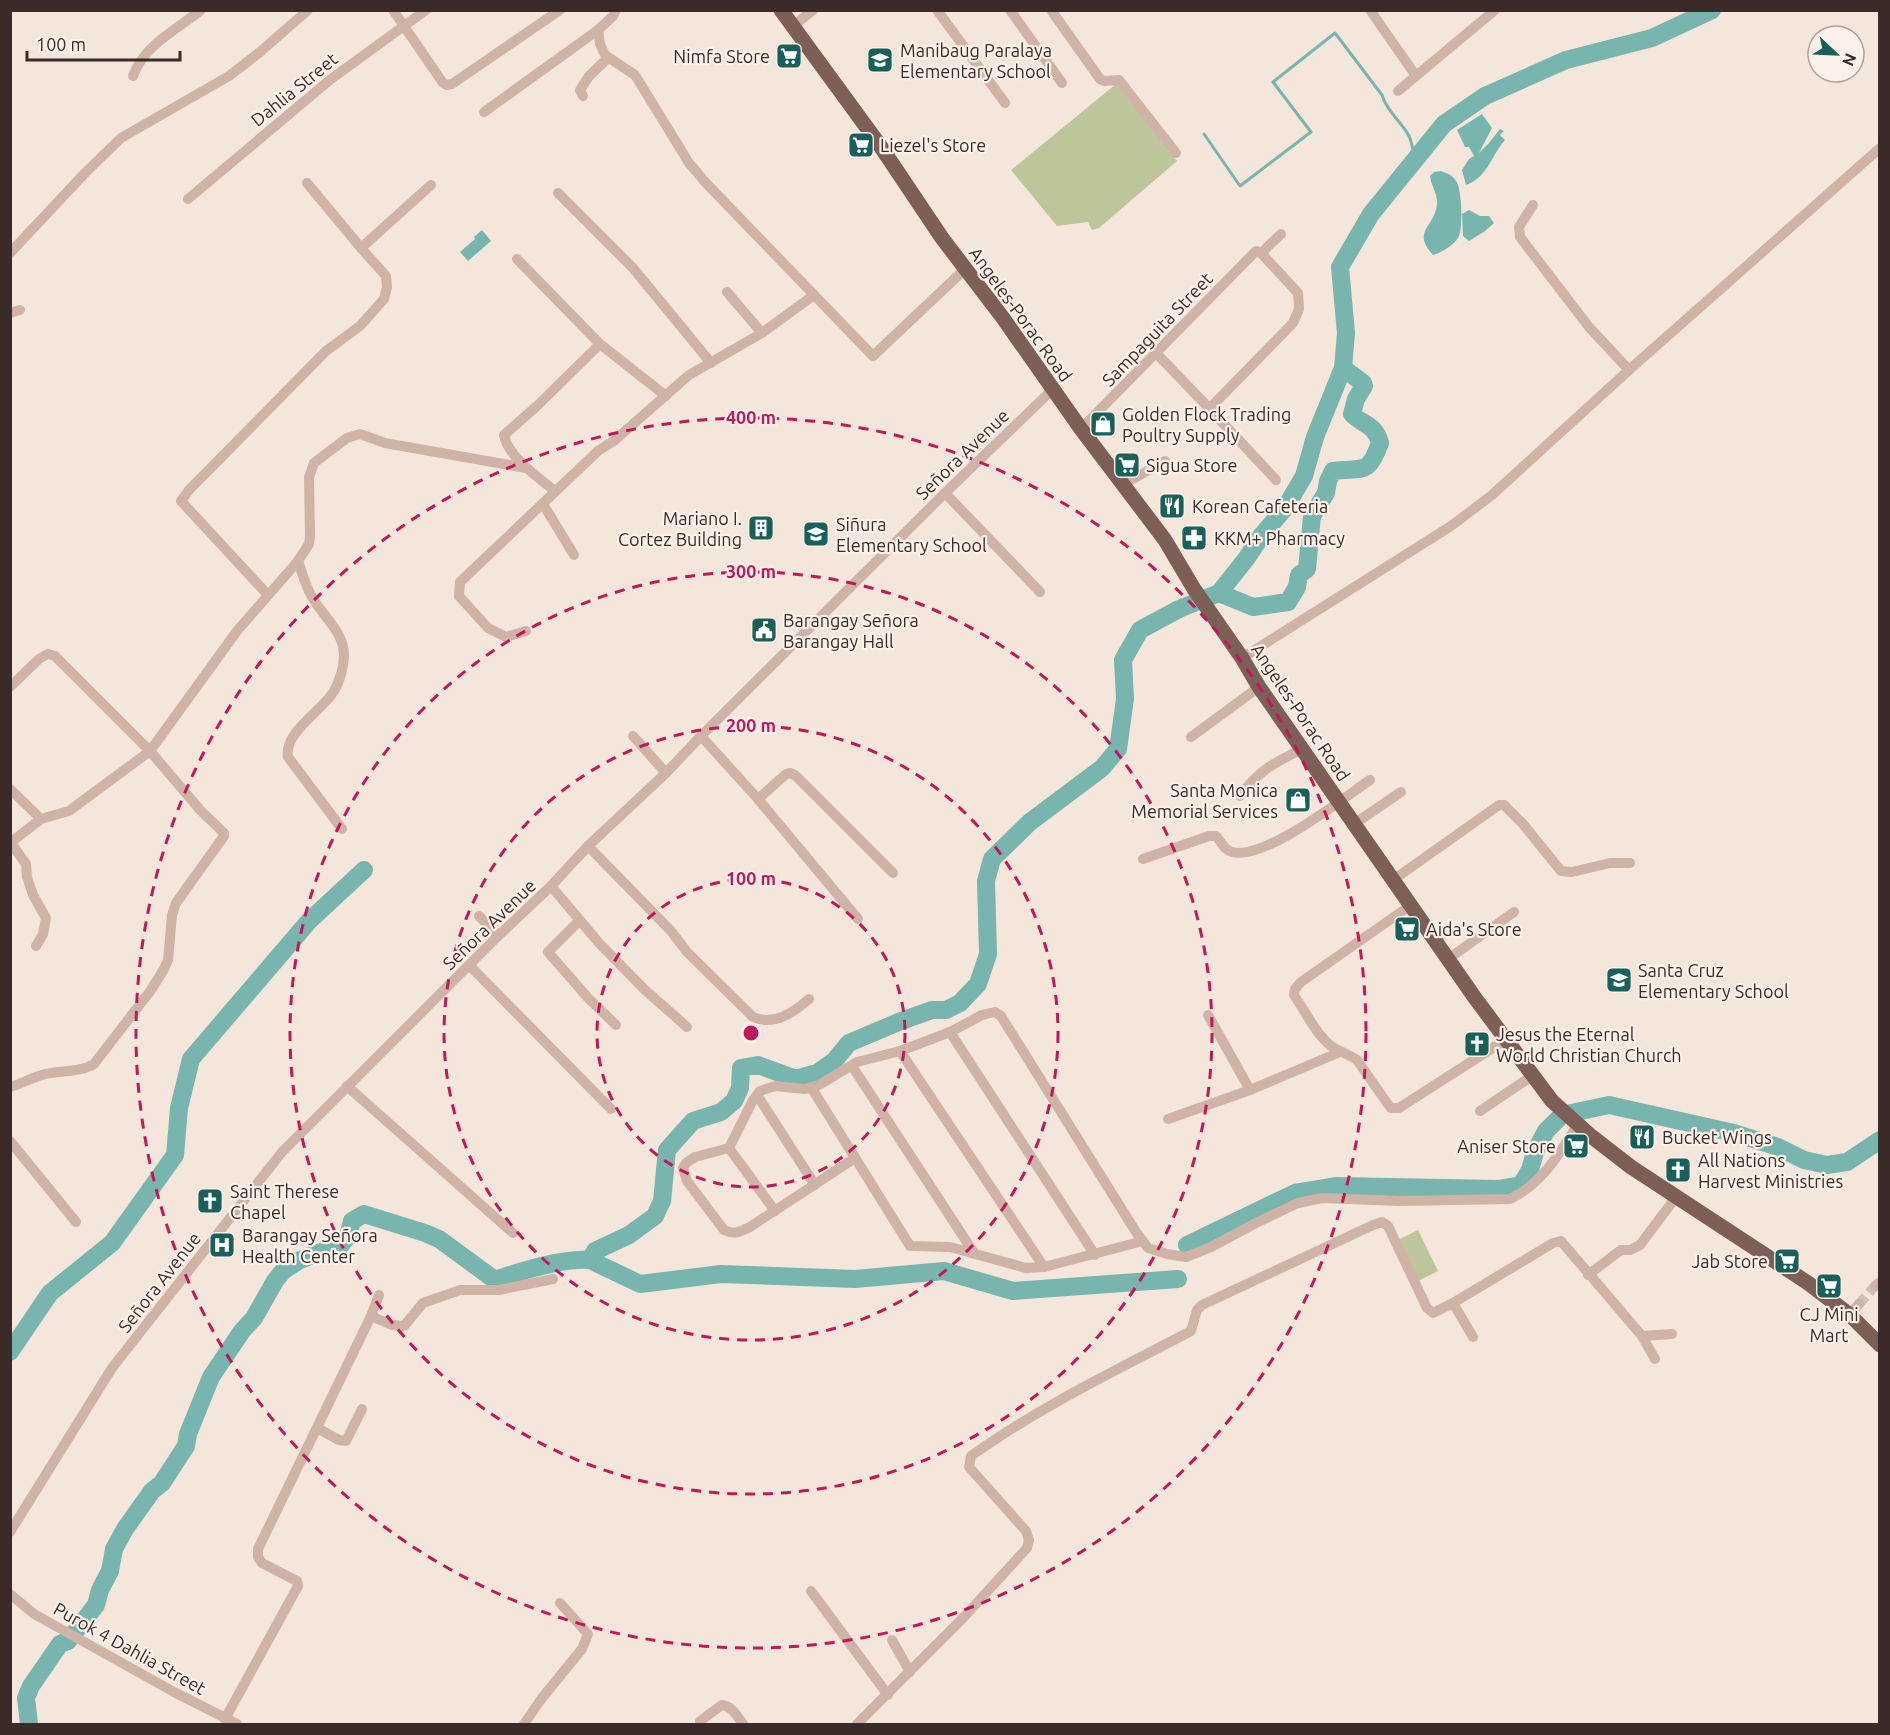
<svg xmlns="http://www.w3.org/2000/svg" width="1890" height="1735" font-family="Ubuntu,sans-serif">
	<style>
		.green { fill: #bdc69a }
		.water { fill: #78b5af }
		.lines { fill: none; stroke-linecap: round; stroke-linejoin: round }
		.stream { stroke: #78b5af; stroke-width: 3 }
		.river { stroke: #78b5af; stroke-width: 18 }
		.street-tunnel { stroke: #d0c1b8; stroke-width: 10; stroke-dasharray: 10 5; stroke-linecap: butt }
		.street { stroke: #ceb3a6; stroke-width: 10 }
		.primary { stroke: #7d5f57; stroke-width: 15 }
		.ring { fill: none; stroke: #c2185b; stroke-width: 3; stroke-dasharray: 10 8 }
		.labels { text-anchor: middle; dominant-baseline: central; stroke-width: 4.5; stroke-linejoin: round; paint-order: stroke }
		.poi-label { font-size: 18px; fill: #3a2b28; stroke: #fcf1e9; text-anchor: start }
		.street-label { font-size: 18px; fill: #3a2b28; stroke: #fcf1e9 }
		.centre { fill: #c2185b; stroke: #fcf1e9; stroke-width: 3 }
		.ring-label { font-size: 18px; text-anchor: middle; font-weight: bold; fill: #c2185b; stroke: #fcf1e9; stroke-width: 4.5; stroke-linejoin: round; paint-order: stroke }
	</style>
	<rect width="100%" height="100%" fill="#f5e6dc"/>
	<!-- green -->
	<g class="green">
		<polygon points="1116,84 1177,161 1099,228 1092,230 1088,222 1057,226 1011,170"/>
		<polygon points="1418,1230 1438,1271 1416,1282 1396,1241"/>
	</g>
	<!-- water -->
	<g class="water">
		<path d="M1482,114L1492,128L1479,153L1489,143L1500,129L1504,131L1500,135L1505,140C1491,156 1487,178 1466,185L1462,170L1469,159L1474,156L1469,147H1465L1457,130Z"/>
		<path d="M1441,171C1446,173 1453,175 1456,181C1462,189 1463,227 1459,236C1456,244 1441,253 1433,255C1411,231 1435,227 1437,204C1438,194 1431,186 1430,176L1434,172Z"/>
		<polygon points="1469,210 1480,216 1489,216 1494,223 1485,231 1469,241 1463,236 1462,214"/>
		<polygon points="482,230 491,241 468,261 460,252 475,239 474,237"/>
	</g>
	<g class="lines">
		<!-- stream -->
		<path class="stream" d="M1204,134L1240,186L1311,132L1273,82L1335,33L1382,95C1387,112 1401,121 1409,136C1412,142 1413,153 1416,160"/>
		<!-- river -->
		<g class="river">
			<polyline points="1219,593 1246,559 1262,535 1285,508 1304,476 1315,437 1343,368"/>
			<polyline points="1187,1245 1295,1193 1337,1186 1498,1189 1521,1185 1530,1170 1535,1152 1546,1131 1562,1115 1609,1105 1734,1133 1778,1147 1804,1160 1827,1165 1847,1162 1880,1140"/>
			<polyline points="590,1260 640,1284 721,1274 855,1279 944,1271 1013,1291 1178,1279"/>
			<polyline points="10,1352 50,1293 112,1243 175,1155 179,1108 191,1059 309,921 364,870"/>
			<path d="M29,1724L26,1698L31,1686L60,1644L68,1641L96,1605L100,1590L110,1571L114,1549L125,1529L152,1491L162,1483L186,1446L188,1434L211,1377L242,1331L254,1318L275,1281L283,1271L298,1261L315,1254L340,1246L348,1236L352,1221L364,1214L425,1233L439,1239L495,1280C521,1271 563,1258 590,1260L595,1251L629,1235L655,1216L662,1201L667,1150L693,1121L721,1112L734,1101L740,1088L741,1068L758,1065L796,1079L817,1073L834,1061L849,1043L901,1021L932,1010H946L960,1003L978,984L988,954L986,881L992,859L1030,822L1102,768L1118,749L1125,699L1123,660L1140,630L1179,609L1219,593L1253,607L1288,602L1297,587L1299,575L1307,569L1312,516L1326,493L1328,481L1333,471C1364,467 1368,476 1380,443C1375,424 1364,426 1352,414L1356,399L1364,386L1363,383L1343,368L1346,333L1340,267L1371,214L1444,124L1485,96L1566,60L1652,38L1712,10"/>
		</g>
		<!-- street-tunnel -->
		<polyline class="street-tunnel" points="1859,1304 1875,1286"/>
		<!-- street -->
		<g class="street">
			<polyline points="393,10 443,83 447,85 452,84 560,10"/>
			<polyline points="937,10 1005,103"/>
			<polyline points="1010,10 1062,83"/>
			<polyline points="1051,10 1100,79 1104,81 1119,80 1176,153"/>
			<polyline points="1370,10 1416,76"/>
			<polyline points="793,26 813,10"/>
			<polyline points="598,30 600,44 605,55 635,75 689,163 706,183 873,356 965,269"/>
			<path d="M133,76C144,45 176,30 201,10"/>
			<polyline points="1398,91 1495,10"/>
			<polyline points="583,96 580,90 589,76 608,58"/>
			<polyline points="484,112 598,30 613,16 616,10"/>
			<polyline points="307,183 361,248"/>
			<polyline points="558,193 633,268 711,363"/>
			<polyline points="188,199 331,79 426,10"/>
			<polyline points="1533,205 1519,227 1520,237 1589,327 1629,370"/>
			<polyline points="10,253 85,173 121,138 229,76 260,52 308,10"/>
			<polyline points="1261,253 1281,234"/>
			<polyline points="517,259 600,344 666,396"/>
			<polyline points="727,292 762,333"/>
			<polyline points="10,313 20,310"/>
			<polyline points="1208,407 1276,480"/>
			<polyline points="1081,429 1256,251 1261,253 1298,293 1299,309 1293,323 1213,405 1208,407 1157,354"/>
			<polyline points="1124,484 1165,461"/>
			<path d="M555,491C539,478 507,456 504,435L538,405L600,344"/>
			<polyline points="945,493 1040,592"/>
			<polyline points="543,504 574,555"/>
			<path d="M298,561C302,572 305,585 311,595C321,615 344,631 344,655C344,666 340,681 334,691C323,710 283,733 288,757L342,829"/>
			<polyline points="268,595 181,501 189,490 326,351 360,326 384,299 387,287 386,276 361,248 431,185"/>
			<polyline points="526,631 506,637 488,628 459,596 460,582 598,451 615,440 689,375 762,333 814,295"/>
			<polyline points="1242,658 1451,526 1492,495 1629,370 1880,148"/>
			<path d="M10,687L39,659L48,654L55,656L150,751L201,811L224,833V836L176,903L172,915L168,960L164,969L151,990L94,1064C79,1073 59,1070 42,1075C31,1078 21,1084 10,1087"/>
			<polyline points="633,736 666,773"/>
			<polyline points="701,736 758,799 858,919"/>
			<polyline points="1191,737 1259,687"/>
			<polyline points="10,789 41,819"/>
			<path d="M1240,796C1259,770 1274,763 1302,749"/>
			<polyline points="758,799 786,774 790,773 795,775 893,873"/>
			<polyline points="1354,824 1401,792"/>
			<polyline points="10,843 41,819 69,811 150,751 237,631 298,561 309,544 310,537 309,477 314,463 347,438 360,434 385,443 526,468"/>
			<polyline points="11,843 26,864 27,877 33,895 46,918 43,934 36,946"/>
			<path d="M588,846L671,931L687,952L753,1017C774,1026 793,1013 809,999"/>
			<path d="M1143,859L1209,836H1216C1221,841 1224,850 1232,852C1264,861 1342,799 1370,780"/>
			<polyline points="1393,880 1499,805 1504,805 1523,824 1561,871 1572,872 1610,863 1630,863"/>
			<polyline points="551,886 599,943 644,989 687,1027"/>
			<path d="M1411,905L1301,982L1295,989L1294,995C1305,1011 1316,1034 1331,1046C1340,1052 1349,1054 1357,1060L1387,1103L1391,1108H1399L1505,1040"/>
			<polyline points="479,916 498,936"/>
			<polyline points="579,921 548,952 588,998 616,1025"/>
			<polyline points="1448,959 1514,912"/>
			<polyline points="470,966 611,1109"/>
			<polyline points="1208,1015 1250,1090 1340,1052"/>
			<polyline points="950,1032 1095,1255"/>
			<polyline points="900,1051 1044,1267"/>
			<polyline points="852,1066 974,1253"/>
			<polyline points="347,1086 513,1233"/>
			<polyline points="811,1087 910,1246 950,1247 1026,1268 1044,1267 1143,1241"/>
			<polyline points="757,1095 815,1185"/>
			<polyline points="1480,1111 1532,1076"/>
			<polyline points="1168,1119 1250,1090"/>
			<polyline points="10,1141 76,1222"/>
			<polyline points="729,1148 775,1211"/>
			<path d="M855,1158L750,1227C740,1232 734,1235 724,1230L687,1181L683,1168L686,1163L695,1157L729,1148L753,1100L760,1091L775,1086L805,1089L819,1085L857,1062L900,1051L950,1032L982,1015L995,1012L1001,1016L1136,1232L1148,1248L1167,1254L1186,1257L1211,1247L1256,1223L1298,1203L1322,1198L1400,1201L1510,1199C1543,1183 1559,1154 1578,1124"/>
			<polyline points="1588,1275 1621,1250 1630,1250 1640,1245 1676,1197"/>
			<polyline points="1875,1286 1880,1282"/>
			<polyline points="1453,1303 1473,1337"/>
			<polyline points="1850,1315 1859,1304"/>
			<polyline points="371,1316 392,1325 404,1326 423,1303 460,1290 499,1290 553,1279"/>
			<polyline points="1642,1336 1672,1334"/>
			<polyline points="317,1428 339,1440 346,1441 362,1409"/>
			<polyline points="10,1532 112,1368 282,1152 498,936 551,886 588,846 666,773 701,736 945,493 1052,390"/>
			<polyline points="811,1591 888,1695"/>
			<polyline points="10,1594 34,1614 174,1692 237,1724"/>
			<polyline points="892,1640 910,1672"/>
			<polyline points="225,1719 298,1586 297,1581 262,1563 258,1557 258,1549 371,1316 379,1295"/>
			<path d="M700,1721L722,1705C732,1706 737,1716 743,1724"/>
			<polyline points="524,1724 542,1698 582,1649 588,1634 560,1603"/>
			<path d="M857,1724L964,1617L1027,1548L1029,1540L1026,1531L969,1467L971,1456C1039,1407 1117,1370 1191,1331L1197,1310L1202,1305L1373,1225L1382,1222L1388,1226L1427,1308L1433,1313L1453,1303L1553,1243L1561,1241L1642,1336L1655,1359"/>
		</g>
		<!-- primary -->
		<polyline class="primary" points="781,10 881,147 942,238 1003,318 1081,429 1165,540 1194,589 1242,658 1259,687 1475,998 1552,1101 1591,1136 1631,1167 1808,1283 1850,1315 1880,1345"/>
	</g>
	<!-- distance rings -->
	<g class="ring">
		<circle cx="751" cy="1033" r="154"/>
		<circle cx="751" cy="1033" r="307"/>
		<circle cx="751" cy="1033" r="461"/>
		<circle cx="751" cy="1033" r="615"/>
	</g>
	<!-- icons -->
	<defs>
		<symbol id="supermarket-square" viewBox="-11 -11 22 22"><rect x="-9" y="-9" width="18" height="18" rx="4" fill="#19605b" stroke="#fcf1e9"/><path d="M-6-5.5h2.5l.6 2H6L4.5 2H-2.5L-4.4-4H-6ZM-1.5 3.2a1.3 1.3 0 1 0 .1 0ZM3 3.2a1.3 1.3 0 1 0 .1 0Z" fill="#fff"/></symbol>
		<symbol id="school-square" viewBox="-11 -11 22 22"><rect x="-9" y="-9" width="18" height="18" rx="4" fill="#19605b" stroke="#fcf1e9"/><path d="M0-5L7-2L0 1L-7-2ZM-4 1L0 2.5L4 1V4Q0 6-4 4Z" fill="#fff"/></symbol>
		<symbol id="shop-square" viewBox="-11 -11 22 22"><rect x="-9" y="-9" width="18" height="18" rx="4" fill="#19605b" stroke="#fcf1e9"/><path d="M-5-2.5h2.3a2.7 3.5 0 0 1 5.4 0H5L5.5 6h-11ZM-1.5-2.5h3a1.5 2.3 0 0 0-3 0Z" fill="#fff"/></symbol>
		<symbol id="restaurant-square" viewBox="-11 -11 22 22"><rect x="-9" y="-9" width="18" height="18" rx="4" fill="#19605b" stroke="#fcf1e9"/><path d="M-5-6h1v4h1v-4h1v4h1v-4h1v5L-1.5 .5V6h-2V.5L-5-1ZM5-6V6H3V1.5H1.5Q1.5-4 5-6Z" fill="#fff"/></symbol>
		<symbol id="building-square" viewBox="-11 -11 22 22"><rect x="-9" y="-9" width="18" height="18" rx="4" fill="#19605b" stroke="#fcf1e9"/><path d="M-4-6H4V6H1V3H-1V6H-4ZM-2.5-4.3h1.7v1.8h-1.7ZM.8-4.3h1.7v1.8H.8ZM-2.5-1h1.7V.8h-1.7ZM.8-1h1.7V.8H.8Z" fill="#fff"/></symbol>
		<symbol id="pharmacy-square" viewBox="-11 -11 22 22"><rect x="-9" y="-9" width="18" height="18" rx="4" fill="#19605b" stroke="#fcf1e9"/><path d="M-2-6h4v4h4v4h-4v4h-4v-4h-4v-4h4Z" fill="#fff"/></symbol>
		<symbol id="civic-square" viewBox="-11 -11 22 22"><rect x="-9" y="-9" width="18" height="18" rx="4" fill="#19605b" stroke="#fcf1e9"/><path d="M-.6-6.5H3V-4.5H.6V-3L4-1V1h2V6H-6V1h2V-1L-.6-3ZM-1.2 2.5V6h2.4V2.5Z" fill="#fff"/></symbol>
		<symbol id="church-square" viewBox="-11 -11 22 22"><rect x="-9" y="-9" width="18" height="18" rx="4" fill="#19605b" stroke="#fcf1e9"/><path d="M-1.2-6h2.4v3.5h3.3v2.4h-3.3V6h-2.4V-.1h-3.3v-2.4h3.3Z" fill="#fff"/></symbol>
		<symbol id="hospital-square" viewBox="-11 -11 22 22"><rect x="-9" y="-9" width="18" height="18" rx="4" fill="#19605b" stroke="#fcf1e9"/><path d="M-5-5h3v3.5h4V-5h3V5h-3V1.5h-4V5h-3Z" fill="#fff"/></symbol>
	</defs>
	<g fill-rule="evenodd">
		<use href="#supermarket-square" x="774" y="41" width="30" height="30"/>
		<use href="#school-square" x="865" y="45" width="30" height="30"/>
		<use href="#supermarket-square" x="846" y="130" width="30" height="30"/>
		<use href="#shop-square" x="1088" y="409" width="30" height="30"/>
		<use href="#supermarket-square" x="1112" y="450" width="30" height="30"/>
		<use href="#restaurant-square" x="1157" y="491" width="30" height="30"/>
		<use href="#building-square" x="746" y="513" width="30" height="30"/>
		<use href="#school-square" x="801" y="519" width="30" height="30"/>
		<use href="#pharmacy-square" x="1179" y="523" width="30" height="30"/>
		<use href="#civic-square" x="749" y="615" width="30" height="30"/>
		<use href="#shop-square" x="1283" y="785" width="30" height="30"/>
		<use href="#supermarket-square" x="1392" y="914" width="30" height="30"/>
		<use href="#school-square" x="1604" y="965" width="30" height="30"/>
		<use href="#church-square" x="1462" y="1029" width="30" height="30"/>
		<use href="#restaurant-square" x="1627" y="1122" width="30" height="30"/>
		<use href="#supermarket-square" x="1561" y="1131" width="30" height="30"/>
		<use href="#church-square" x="1663" y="1155" width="30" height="30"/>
		<use href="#church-square" x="195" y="1186" width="30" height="30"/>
		<use href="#hospital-square" x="207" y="1230" width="30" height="30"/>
		<use href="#supermarket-square" x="1772" y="1246" width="30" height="30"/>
		<use href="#supermarket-square" x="1814" y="1271" width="30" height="30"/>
	</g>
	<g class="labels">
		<!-- poi labels -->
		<g class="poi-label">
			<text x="900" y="50">Manibaug Paralaya<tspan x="900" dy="21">Elementary School</tspan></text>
			<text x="770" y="56" text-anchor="end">Nimfa Store</text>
			<text x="880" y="145">Liezel's Store</text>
			<text x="1122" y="414">Golden Flock Trading<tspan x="1122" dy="21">Poultry Supply</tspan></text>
			<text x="1146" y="465">Sigua Store</text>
			<text x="1192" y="506">Korean Cafeteria</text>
			<text x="742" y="518" text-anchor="end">Mariano I.<tspan x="742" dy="21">Cortez Building</tspan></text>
			<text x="836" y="524">Siñura<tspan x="836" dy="21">Elementary School</tspan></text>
			<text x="1214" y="538">KKM+ Pharmacy</text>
			<text x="783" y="620">Barangay Señora<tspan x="783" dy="21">Barangay Hall</tspan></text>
			<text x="1278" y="790" text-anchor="end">Santa Monica<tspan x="1278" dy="21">Memorial Services</tspan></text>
			<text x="1426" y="929">Aida's Store</text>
			<text x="1638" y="970">Santa Cruz<tspan x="1638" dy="21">Elementary School</tspan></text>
			<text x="1496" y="1034">Jesus the Eternal<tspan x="1496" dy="21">World Christian Church</tspan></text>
			<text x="1662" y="1137">Bucket Wings</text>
			<text x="1556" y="1146" text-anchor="end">Aniser Store</text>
			<text x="1698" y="1160">All Nations<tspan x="1698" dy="21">Harvest Ministries</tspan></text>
			<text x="230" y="1191">Saint Therese<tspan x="230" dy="21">Chapel</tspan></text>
			<text x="242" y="1235">Barangay Señora<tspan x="242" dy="21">Health Center</tspan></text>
			<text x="1768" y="1261" text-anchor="end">Jab Store</text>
			<text x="1829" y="1314" text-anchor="middle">CJ Mini<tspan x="1829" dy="21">Mart</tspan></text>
		</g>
		<!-- street labels -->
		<g class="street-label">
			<text transform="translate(294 89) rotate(-39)">Dahlia Street</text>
			<text transform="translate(1021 314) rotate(54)">Angeles-Porac Road</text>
			<text transform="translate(1157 329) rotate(-46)">Sampaguita Street</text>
			<text transform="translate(962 454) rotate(-44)">Señora Avenue</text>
			<text transform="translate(1301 712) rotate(56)">Angeles-Porac Road</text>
			<text transform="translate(489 924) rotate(-44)">Señora Avenue</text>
			<text transform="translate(159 1282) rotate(-52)">Señora Avenue</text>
			<text transform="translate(130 1648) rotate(29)">Purok 4 Dahlia Street</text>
		</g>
	</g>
	<circle cx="751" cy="1033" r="9" class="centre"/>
	<g class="ring-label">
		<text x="751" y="424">400 m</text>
		<text x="751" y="578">300 m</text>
		<text x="751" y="732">200 m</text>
		<text x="751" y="885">100 m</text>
	</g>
	<!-- border -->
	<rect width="1890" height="1735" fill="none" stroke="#3a2b28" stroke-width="24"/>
	<!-- north arrow -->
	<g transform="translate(1836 54) rotate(113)"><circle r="28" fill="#fcf1e9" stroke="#aea29c" stroke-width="1.5"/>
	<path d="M0-4.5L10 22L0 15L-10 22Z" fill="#19605b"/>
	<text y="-9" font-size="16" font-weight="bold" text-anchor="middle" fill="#3a2b28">N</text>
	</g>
	<!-- scale -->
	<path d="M27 51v9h153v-9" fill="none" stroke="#3a2b28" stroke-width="3"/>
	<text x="36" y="51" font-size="18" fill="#3a2b28" stroke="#fcf1e9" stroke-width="4.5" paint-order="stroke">100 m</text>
</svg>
